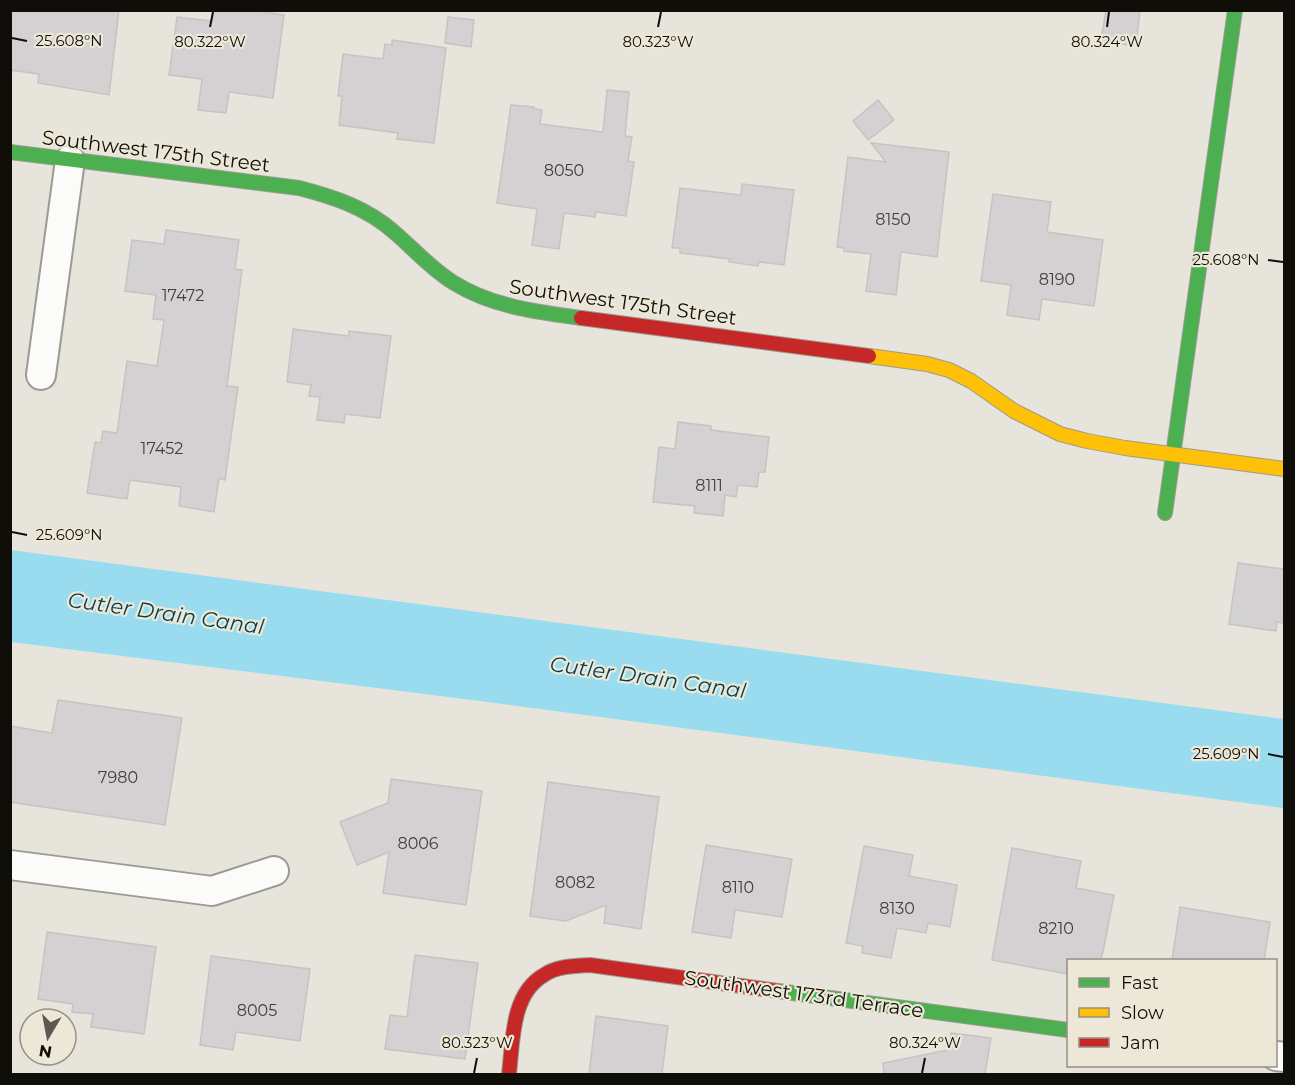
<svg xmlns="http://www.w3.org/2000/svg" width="1295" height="1085" font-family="Montserrat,sans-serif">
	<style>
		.water { fill: #99dcef }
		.building { fill: #d3d1d1; stroke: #c5c4c3; stroke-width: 1.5 }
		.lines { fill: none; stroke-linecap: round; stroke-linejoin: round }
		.street-casing { stroke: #9d9a94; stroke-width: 32 }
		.fast-casing { stroke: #9d9a94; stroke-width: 16 }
		.slow-casing { stroke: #9d9a94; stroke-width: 16 }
		.jam-casing { stroke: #9d9a94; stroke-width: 16 }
		.street { stroke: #fbfbfa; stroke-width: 28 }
		.fast { stroke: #4caf50; stroke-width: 14 }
		.slow { stroke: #ffc107; stroke-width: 14 }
		.jam { stroke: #c62828; stroke-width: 14 }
		.ticks { fill: none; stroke: #100e09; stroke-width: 2 }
		.labels { text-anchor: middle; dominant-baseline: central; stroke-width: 4.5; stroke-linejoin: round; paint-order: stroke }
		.number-label { font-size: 16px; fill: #413f3b }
		.street-label { font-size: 20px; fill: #100e09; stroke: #ece7d6 }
		.water-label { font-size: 21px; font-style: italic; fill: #003f4e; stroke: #ece7d6 }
		.ticks-label { font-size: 15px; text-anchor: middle; fill: #100e09; stroke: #ece7d6; stroke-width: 4.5; stroke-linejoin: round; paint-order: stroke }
	</style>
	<rect width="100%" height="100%" fill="#e7e4db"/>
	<!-- water -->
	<polygon class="water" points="11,550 1284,719 1284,808 480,701 11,642"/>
	<!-- building -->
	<g class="building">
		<polygon points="10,10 119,10 109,95 38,83 39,74 10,70"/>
		<polygon points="214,10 251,10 284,15 273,98 229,92 226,113 198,110 202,79 169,75 177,17 212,21"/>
		<polygon points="1106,10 1140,10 1136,45 1129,44 1128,45 1101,40"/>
		<polygon points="448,17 474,20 471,47 445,43"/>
		<polygon points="392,40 446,48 434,143 397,139 398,133 339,125 342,96 338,96 343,54 383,59 385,44 392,45"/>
		<polygon points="607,90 629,92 625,136 632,137 628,161 634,162 626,216 596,212 595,217 564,213 559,249 532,245 537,209 497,203 511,105 534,107 534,109 542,110 540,124 603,132"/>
		<polygon points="878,100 894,120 868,140 853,121"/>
		<polygon points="871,143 949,152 937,257 901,252 896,295 866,291 871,254 844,251 844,248 837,247 848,157 886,162"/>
		<polygon points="742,184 794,190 784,265 759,262 758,266 729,262 730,259 680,253 680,248 672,248 680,188 741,195"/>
		<polygon points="993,194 1051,202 1047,232 1103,240 1094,306 1042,299 1039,320 1007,315 1011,285 981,281"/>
		<polygon points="166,230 239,240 235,269 242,270 227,386 238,387 225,480 219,478 214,512 179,506 181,487 130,480 127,499 87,493 95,442 101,443 103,431 117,433 127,361 157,366 164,320 153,319 156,295 125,291 132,240 164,244"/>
		<polygon points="293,329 349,336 349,331 391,336 380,418 345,414 344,423 317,420 320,397 309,396 311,385 287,382"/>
		<polygon points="678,422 711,426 711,430 769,437 765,472 759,472 757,487 738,485 736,497 725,495 723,516 694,513 695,506 653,502 659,447 675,449"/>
		<polygon points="1238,563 1284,569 1284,623 1277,622 1276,631 1229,624"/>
		<polygon points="58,700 182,718 165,825 10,802 10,726 52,733"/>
		<polygon points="391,779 482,791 466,905 383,893 389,852 357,865 340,822 388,803"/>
		<polygon points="548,782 659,797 641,929 604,923 606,905 566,921 530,916"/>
		<polygon points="706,845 792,859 782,917 735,910 731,938 692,932"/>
		<polygon points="864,846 913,855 909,876 957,885 950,927 928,923 926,933 897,928 891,958 862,953 863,946 846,943"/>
		<polygon points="1012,848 1081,861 1076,888 1114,895 1103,952 1100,960 1068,960 1068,974 992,960"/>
		<polygon points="1180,907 1270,922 1264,960 1172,960"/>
		<polygon points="47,932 156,947 144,1034 91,1027 93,1014 72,1012 73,1004 38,999"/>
		<polygon points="415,955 478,963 465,1059 385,1049 390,1015 407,1017"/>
		<polygon points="211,956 310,969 300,1041 236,1032 233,1050 200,1045"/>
		<polygon points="596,1016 668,1026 662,1074 589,1074"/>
		<polygon points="951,1033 991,1038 985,1074 884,1074 883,1063 948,1050"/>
	</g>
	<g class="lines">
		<defs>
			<g id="street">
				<polyline points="41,375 70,160"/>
				<polyline points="10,865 212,891 274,871"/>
				<polyline points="1276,1056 1284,1057"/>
			</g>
			<g id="fast">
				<path d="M10,152L299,188C334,197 367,208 394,232C414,249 431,269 454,283C493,307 537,312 581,318"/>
				<polyline points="1165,513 1235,10"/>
				<polyline points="778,991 1068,1030"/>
			</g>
			<polyline id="slow" points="869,356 927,364 949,370 971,381 1014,411 1060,434 1087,441 1125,448 1284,469"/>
			<g id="jam">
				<polyline points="581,318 869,356"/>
				<path d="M509,1074C513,1041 511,994 544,975C557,966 575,966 590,965L778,991"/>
			</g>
		</defs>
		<!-- street casing -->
		<use href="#street" class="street-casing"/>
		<!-- fast casing -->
		<use href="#fast" class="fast-casing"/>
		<!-- slow casing -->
		<use href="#slow" class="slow-casing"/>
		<!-- jam casing -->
		<use href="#jam" class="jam-casing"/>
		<!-- street -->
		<use href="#street" class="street"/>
		<!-- fast -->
		<use href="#fast" class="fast"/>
		<!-- slow -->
		<use href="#slow" class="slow"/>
		<!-- jam -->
		<use href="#jam" class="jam"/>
	</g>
	<!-- ticks -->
	<path class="ticks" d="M210,27L213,12M658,27L661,12M1107,27L1109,12M12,38L27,41M1268,260L1283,262M12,532L27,535M1268,754L1283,757M474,1073L477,1058M922,1073L925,1058"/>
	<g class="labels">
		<!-- number labels -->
		<g class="number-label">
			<text x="564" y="170">8050</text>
			<text x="893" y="219">8150</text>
			<text x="1057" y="279">8190</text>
			<text x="183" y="295">17472</text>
			<text x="162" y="448">17452</text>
			<text x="709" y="485">8111</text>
			<text x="118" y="777">7980</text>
			<text x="418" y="843">8006</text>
			<text x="575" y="882">8082</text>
			<text x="738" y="887">8110</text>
			<text x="897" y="908">8130</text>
			<text x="1056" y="928">8210</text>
			<text x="257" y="1010">8005</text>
		</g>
		<!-- street labels -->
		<g class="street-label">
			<text transform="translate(156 151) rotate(7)">Southwest 175th Street</text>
			<text transform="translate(623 302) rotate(8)">Southwest 175th Street</text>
			<text transform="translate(804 994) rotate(8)">Southwest 173rd Terrace</text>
		</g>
		<!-- water labels -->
		<g class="water-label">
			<text transform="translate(166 613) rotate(8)">Cutler Drain Canal</text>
			<text transform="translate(648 677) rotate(8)">Cutler Drain Canal</text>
		</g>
	</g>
	<g class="ticks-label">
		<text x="69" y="46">25.608°N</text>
		<text x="210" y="47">80.322°W</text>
		<text x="658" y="47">80.323°W</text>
		<text x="1107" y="47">80.324°W</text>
		<text x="1226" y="265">25.608°N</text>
		<text x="69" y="540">25.609°N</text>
		<text x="1226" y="759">25.609°N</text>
		<text x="477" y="1048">80.323°W</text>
		<text x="925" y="1048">80.324°W</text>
	</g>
	<!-- border -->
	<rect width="1295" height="1085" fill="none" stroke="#100e09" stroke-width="24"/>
	<!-- legend -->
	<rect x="1067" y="959" width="210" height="108" fill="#ece7d6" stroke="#949084" stroke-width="1.5"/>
	<rect x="1079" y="978" width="30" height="9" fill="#4caf50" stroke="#949084" stroke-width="1.5"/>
	<text x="1121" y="989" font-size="18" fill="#100e09">Fast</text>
	<rect x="1079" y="1008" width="30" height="9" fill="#ffc107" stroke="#949084" stroke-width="1.5"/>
	<text x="1121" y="1019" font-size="18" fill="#100e09">Slow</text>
	<rect x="1079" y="1038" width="30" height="9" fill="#c62828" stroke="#949084" stroke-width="1.5"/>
	<text x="1121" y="1049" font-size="18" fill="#100e09">Jam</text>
	<!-- north arrow -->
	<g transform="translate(48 1037) rotate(190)"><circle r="28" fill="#ece7d6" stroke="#949084" stroke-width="1.5"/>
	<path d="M0-4.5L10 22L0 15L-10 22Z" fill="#5b5952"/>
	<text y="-9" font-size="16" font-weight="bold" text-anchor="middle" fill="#100e09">N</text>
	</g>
</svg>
